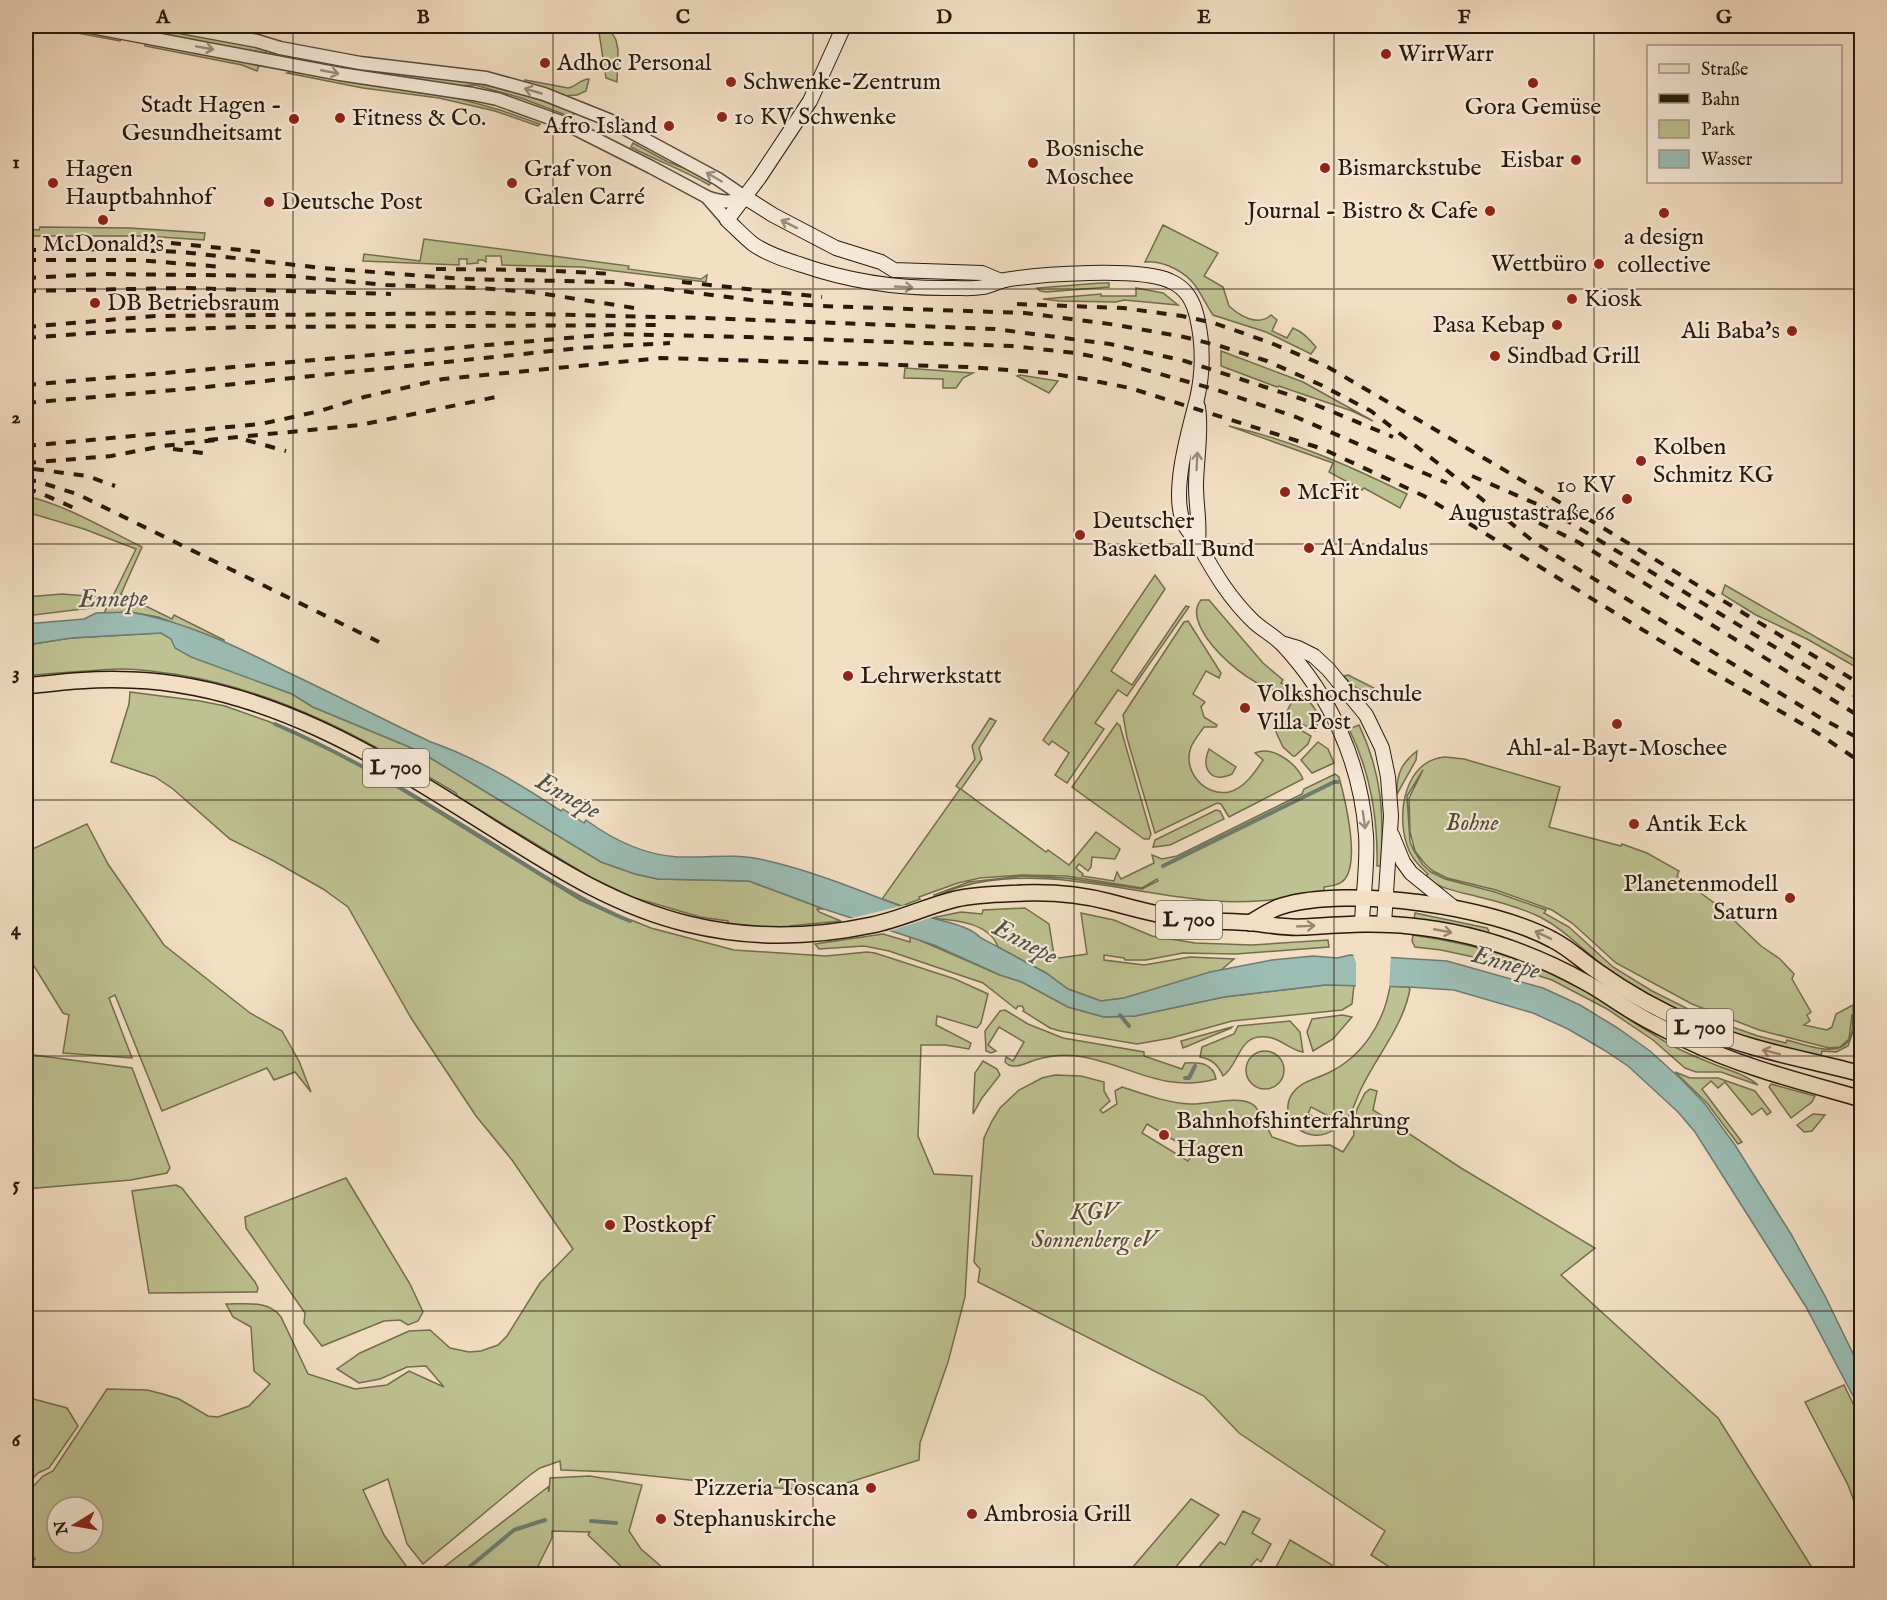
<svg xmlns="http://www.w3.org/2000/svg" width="1887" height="1600" font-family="'IM FELL English',serif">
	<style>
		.green { fill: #bec191; stroke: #736d4e; stroke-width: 1.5; fill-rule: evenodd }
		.water { fill: #9bbdb4; stroke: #6d7b71; stroke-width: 1.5 }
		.pier { fill: #f3dfc4 }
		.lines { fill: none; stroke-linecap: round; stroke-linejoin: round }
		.stream { stroke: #6d7b71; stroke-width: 4 }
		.tertiary-casing { stroke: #5b4a3a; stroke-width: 15 }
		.secondary-casing { stroke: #28190c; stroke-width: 16 }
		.primary-casing { stroke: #28190c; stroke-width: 18 }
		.tertiary { stroke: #f7ead9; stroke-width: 12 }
		.secondary { stroke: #f7ead9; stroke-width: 14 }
		.primary { stroke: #f3dfc4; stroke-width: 15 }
		.rail { stroke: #28190c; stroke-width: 4; stroke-dasharray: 10 10; stroke-linecap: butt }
		.oneway { stroke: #9a8c7d }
		.oneway2 { stroke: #988671 }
		.grid { fill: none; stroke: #28190c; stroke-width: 1.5; stroke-opacity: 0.55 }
		.poi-dot { fill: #8f2418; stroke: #f7ead9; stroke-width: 2 }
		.labels { text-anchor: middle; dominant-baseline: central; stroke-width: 4.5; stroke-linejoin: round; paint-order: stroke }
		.shield { fill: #f7ead9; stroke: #66584a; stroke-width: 1.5 }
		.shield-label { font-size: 22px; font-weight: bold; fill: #28190c }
		.poi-label { font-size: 24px; fill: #28190c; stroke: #f7ead9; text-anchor: start }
		.park-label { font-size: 24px; font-style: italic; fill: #554b34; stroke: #f7ead9 }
		.water-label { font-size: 26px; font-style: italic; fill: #505247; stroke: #f7ead9 }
		.neatline { fill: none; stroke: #28190c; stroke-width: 2 }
		.grid-label { font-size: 20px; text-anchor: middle; font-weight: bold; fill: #28190c }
	</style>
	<rect width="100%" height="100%" fill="#f3dfc4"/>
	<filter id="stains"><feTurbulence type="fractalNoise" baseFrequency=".00333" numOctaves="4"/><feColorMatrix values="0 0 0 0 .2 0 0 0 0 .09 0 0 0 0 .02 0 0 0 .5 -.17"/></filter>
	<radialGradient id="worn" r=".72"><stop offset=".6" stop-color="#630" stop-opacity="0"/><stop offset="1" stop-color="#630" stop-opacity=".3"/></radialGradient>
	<!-- green -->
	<g class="green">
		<polygon points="40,26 54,26 121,39 120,41"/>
		<polygon points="149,26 266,49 266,54 148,31"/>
		<polygon points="598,26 608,26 616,40 618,50 617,82 606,78"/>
		<polygon points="145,43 259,65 257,71 242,65 145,46"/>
		<polygon points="292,71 350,82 457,98 500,110 540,124 538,126 495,111 439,98 363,88 287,73"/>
		<path d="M398,74C409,74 422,76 434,77C483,82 528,94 573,112L574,114L571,117L521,98L475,85L456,86L399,77Z"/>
		<path d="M589,79L586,91L577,95L564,96L525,82V80L568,88C576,87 580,79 589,79Z"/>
		<path d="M633,143L668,162L689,170L711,183L709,185C684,170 657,161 631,147Z"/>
		<path d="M1163,225L1218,253L1204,276L1223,287L1229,306C1240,316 1258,327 1271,315L1277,320L1272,331L1287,338L1293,328C1303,332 1309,339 1316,347L1311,354L1266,332L1213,315C1198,292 1197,278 1169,266C1161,263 1154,261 1145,262Z"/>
		<polygon points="40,227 130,228 205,233 204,240 145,236 26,236 26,229 39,230"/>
		<polygon points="424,239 629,266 628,269 701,279 707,275 706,282 582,267 502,265 501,256 486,256 486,262 483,260 478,260 478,263 467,264 467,259 459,259 459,265 363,261 364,254 420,261"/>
		<polygon points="1100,283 1109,283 1109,287 1046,292 1040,291 1037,288"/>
		<polygon points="1136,288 1163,293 1178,305 1124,300 1116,302 1059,301 1043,299 1101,294 1101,296 1136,296"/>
		<polygon points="1221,351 1303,382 1373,421 1352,411 1279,386 1277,387 1221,366"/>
		<polygon points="905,368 973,373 963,378 956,388 943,388 943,379 904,378"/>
		<polygon points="1020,375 1058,381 1049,393 1017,376"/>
		<path d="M1229,426C1291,440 1350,466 1407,494L1400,508L1364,488L1362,490L1329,472L1333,463Z"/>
		<path d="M26,496C66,505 105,529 142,547L121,594L172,619L174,615L224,640V642L158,617L130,612L104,614L107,606L26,616V597L62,594L112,598L136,549L84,529L26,512Z"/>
		<polygon points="1155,575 1165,589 1111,671 1132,685 1183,610 1186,606 1189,607 1127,696 1118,690 1095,723 1104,729 1067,783 1055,775 1069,753 1052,741 1049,745 1043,740"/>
		<polygon points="1725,585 1861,663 1861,670 1807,639 1756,615 1722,594"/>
		<path d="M1201,600H1209L1263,663L1283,680L1281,683L1287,686L1288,685L1291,688C1271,708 1175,629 1201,600Z"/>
		<path d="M1188,621L1221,673L1219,678L1206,671L1193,694L1205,702L1201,707L1204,717L1217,725L1216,727H1204C1200,733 1194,740 1191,747C1182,770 1204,797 1229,792C1245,788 1255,772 1263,760L1255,753C1272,745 1296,763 1303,779L1229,817L1221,804L1217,803L1155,833L1127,738L1123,715L1184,622Z"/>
		<path d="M161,633L236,672L292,694L313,707L419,751L601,862L635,874L658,879L749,881L824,909H817L819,912L841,921L790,926L789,929L728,924V921L700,917L632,897L590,877L457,796L456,793C367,740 282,692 180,675C160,672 137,668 116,669C87,671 55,673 26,676V645L71,638Z"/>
		<path d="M1348,675L1374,688L1375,691C1360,693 1354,688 1344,676Z"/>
		<path d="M130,692L200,701L225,706L270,722L363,766L580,900L630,922L631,920L651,928L734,950L826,956L867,952L875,953L955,979L988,994L981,1023L977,1028L937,1016L936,1025L971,1043L969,1049L945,1045H921L918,1136L934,1174L972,1176L965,1297L948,1362L920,1443L919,1460L850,1482L813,1490L746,1486L614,1472L561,1470L560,1461L540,1468L530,1475L423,1564L407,1544L388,1479L363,1490L384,1535L411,1573L440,1570L548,1487L549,1492L550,1478L590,1476L642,1485L629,1531L641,1549L670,1574H629L588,1535L590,1532L552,1531V1538L534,1574H507L504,1572L499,1574H26V1566L35,1559L26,1547V1494L43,1476L53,1471L107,1389L147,1390L163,1394L179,1399L208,1416L218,1417L249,1406L270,1384L254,1371L251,1327L233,1317L226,1304C245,1304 269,1300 281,1317L308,1374L355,1389L387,1385L409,1371L444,1387L426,1366L407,1367L380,1379L359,1383L337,1369L360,1353L409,1331L430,1330L450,1348L469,1352L481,1351L498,1345L507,1336L540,1283L573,1249L512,1160L476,1116L411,1018L348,907L323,889L272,860L230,839L173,789L155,777L111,762L129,704ZM57,1507H93V1543H57Z"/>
		<path d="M1297,692C1311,701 1324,714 1315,731L1285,715Z"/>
		<path d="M990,718L996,721L979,748L982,759L961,789L1046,852L1048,850L1069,865L1096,832L1120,849L1115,859L1092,857L1091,867L1088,871L1079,864L1076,868L1083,874L1082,876L1114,881L1117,872L1121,879L1154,863L1152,855L1162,859L1177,856L1302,794L1304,789L1335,774L1339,777C1345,799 1360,860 1345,879C1340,885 1332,886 1324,887V893C1288,898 1252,904 1215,901C1132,895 1043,863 960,887C952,889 943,894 935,897L934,895L969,882L1022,876L1066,878L1142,889L1158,881L1157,879L1142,888L1066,876L1022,875L980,878L958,883L919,897L920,899L902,906L882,899L960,789L956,786L975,759L972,746Z"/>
		<polygon points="1282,719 1311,736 1308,744 1295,756 1293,756 1283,747 1276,732"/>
		<polygon points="1117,723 1120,726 1151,834 1149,839 1144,839 1072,787"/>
		<path d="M1359,725C1382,774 1384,813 1381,866H1377C1378,818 1371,773 1349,729Z"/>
		<polygon points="1318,742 1328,749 1334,763 1312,773 1301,760"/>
		<path d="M1209,749L1236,767L1232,774C1210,784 1201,768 1209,749Z"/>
		<path d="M1417,751L1416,760L1397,794C1396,775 1402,762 1417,751Z"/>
		<path d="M1445,757L1464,759L1560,787L1549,827L1621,846L1622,844L1647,853L1679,871L1677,876L1720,907L1761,946L1780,959L1794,974L1792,979L1811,1012L1807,1015L1810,1021L1804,1025L1827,1030L1832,1027L1836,1014L1853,1005L1854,1029L1848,1046L1836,1052L1822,1051L1821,1056C1742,1040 1679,1016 1612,972C1586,955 1568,931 1540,917C1521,908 1500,902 1479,897C1460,892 1441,889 1424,878L1428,874C1420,867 1410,857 1407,845C1396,813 1405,760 1445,757ZM1423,770L1409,798L1410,832L1415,851L1425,864L1433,871L1447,878L1496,890L1552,910L1572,923L1616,963L1692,1004L1759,1030L1829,1048L1840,1047L1849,1039L1852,1014C1858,1065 1817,1048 1787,1040L1786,1043L1758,1036L1704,1017L1652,991L1613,967L1569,927L1544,913L1546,910L1495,892L1445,879L1431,872L1423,865L1414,851L1410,842L1407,796Z"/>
		<polygon points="1216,810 1220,811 1224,819 1170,845 1153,847 1155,840"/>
		<polygon points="87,824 108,864 164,945 250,1013 282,1031 299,1061 311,1092 295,1072 274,1080 267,1068 162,1111 115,995 109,998 132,1058 63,1053 69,1015 63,1013 31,961 26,959 26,852"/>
		<path d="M1025,908L1049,924L1054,955L1059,958L1087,954L1081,913L1114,920L1152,936L1195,943L1252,945L1328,940L1329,947L1236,954L1183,953L1146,960H1125L1124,958L1104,955V960L1144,965L1190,957L1234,959L1221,970L1175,984L1124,998L1101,1001L1068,989L1046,973L998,947C989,922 954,920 931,918L961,912L982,914L983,910Z"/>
		<polygon points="1415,913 1487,928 1489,931 1487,933 1414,919"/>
		<polygon points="883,934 910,942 910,936 1000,975 1022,982 1068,1007 1104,1017 1135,1016 1224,997 1325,985 1354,985 1352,1004 1342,1010 1232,1021 1171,1038 1137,1044 1060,1031 1050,1028 1023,1011 1024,1009 1022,1006 1018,1006 1016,1009 983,983 889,951 864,946 819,949 815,944"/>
		<path d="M1413,935C1473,944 1533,959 1586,991C1616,1009 1644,1031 1675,1047C1690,1055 1706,1061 1721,1067C1734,1072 1748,1076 1758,1085L1721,1072H1696L1685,1068L1653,1040L1607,1009L1552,980L1492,961L1441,950L1415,947L1412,941Z"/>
		<path d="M1390,986L1408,987L1410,989C1403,1026 1378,1054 1362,1087C1356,1098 1352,1117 1342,1123L1311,1107L1308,1114L1335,1129C1309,1148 1276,1120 1292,1094C1301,1081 1314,1080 1328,1073C1362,1057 1384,1023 1390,986Z"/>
		<path d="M1005,1010L1028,1024L1063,1038L1144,1052V1056L1182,1069L1185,1063C1200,1062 1213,1063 1216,1079C1161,1094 1128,1063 1077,1056C1063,1054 1048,1056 1035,1060C1029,1062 1020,1067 1013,1066C1010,1066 1007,1064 1005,1062L1006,1057L1013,1061L1024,1042L999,1027L988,1045L996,1051L991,1053L986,1051L985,1031L1000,1011Z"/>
		<polygon points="1342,1015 1352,1017 1333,1039 1313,1051 1307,1032 1312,1019"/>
		<path d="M1290,1021L1300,1032L1303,1052C1291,1050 1283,1041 1272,1038C1237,1030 1241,1064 1223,1076C1218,1065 1212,1059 1200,1057L1202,1047L1234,1034L1238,1026Z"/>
		<polygon points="1232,1027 1231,1028 1183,1048 1181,1041"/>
		<circle cx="1265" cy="1070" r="19"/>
		<polygon points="26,1054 132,1068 170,1168 167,1173 131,1180 26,1189"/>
		<polygon points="983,1061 997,1069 1000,1075 982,1098 973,1114 975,1073"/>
		<polygon points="1675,1072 1690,1078 1718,1078 1755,1091 1771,1112 1767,1115 1762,1108 1752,1115 1725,1082 1718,1088 1711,1081 1702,1089 1742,1142 1738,1144 1707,1103"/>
		<path d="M1055,1075L1081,1076L1104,1082V1091L1110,1101L1100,1110L1103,1113L1117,1104L1115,1091L1122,1087C1144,1094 1167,1103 1190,1104C1206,1105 1236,1096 1250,1103C1258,1106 1259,1114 1261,1122L1264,1121L1272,1137L1298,1146L1330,1145L1343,1152L1354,1135L1353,1125L1357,1109L1365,1093L1370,1089L1377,1091L1373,1110L1461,1168L1595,1248L1561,1275L1718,1418L1816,1574H1400L1371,1555L1385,1531L1239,1433L1204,1396L978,1282L980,1269L974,1262L984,1138L992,1121L1000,1108L1019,1090L1042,1078ZM1147,1124L1194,1152L1188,1161L1142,1133Z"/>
		<polygon points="1771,1084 1815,1096 1812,1102 1791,1118 1769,1087"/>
		<polygon points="1813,1114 1825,1115 1812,1131 1804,1132 1797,1125"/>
		<polygon points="346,1178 410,1284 423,1312 418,1321 408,1325 400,1320 384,1321 322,1346 304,1323 305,1313 246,1228 245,1217"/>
		<polygon points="176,1185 182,1188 255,1282 258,1288 257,1292 149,1293 132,1191"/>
		<polygon points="1844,1385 1861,1420 1861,1520 1848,1485 1805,1402"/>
		<polygon points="26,1397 67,1408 78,1426 49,1468 38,1473 26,1485"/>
		<polygon points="1191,1499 1219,1515 1170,1574 1127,1574"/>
		<polygon points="1243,1511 1260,1519 1252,1533 1271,1544 1261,1562 1257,1559 1244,1574 1193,1574 1220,1542 1225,1545"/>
		<polygon points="1290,1540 1332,1565 1325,1574 1266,1574 1270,1569 1274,1571"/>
	</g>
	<!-- water -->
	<path class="water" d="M130,612C184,621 236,646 285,671C334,694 382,719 431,742C477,758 520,784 561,811L563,809L584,823L586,820C612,839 644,855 678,857C706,858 735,853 764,860C818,872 871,895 923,915C942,922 967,924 981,938L1046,973L1068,989L1101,1001L1124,998L1210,972L1272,960L1313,956L1337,958L1350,955L1447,961L1543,988L1580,1005L1616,1027L1650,1051L1682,1080L1705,1104L1735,1145L1791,1234L1825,1296L1861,1370V1411L1806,1307L1695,1132L1678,1112L1628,1066L1604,1050L1568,1029L1533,1013L1454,990L1408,987L1325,985L1224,997L1135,1016L1104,1017L1068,1007L1022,982L1000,975L934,945L824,909L749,881L658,879L635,874L601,862L419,751L313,707L292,694L191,657L175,648L171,639L161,633L71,638L26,645V624L84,619L96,613Z"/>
	<!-- pier -->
	<g class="pier">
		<polygon points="905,905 936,916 887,932 848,919"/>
		<polygon points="1353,954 1391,955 1389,989 1356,988 1356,963"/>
	</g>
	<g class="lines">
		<!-- stream -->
		<g class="stream">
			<path d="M275,724C353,757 423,801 494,845C539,873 582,902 630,921"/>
			<polyline points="1163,866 1334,782 1338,782"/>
			<polyline points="1120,1015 1129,1026"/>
			<polyline points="1185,1078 1189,1078 1195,1066"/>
			<polyline points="591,1521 616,1523"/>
			<polyline points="461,1574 514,1530 545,1520"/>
		</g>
		<defs>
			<g id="tertiary">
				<polyline points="86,26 340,74 473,94 497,99 564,123 651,167 707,197 727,220"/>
				<path d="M176,26L257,41L280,48L360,63L486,78L544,94L609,120L718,179L743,196C731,204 723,202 709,198"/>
			</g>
			<g id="secondary">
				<path d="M844,26L810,101L759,178L727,220C736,228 744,237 753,244C767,254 786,260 802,265C851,282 901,289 953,288C963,288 973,289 983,287C991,286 998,281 1005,280C1040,274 1140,267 1170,281C1186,288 1193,300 1197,317C1203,343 1203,373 1197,399C1189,430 1171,491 1183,521C1186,531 1195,537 1199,545C1215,574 1230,599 1254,622C1263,630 1274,636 1282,644C1331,696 1361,763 1366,835C1368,864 1363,894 1362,923"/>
				<polyline points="743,196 773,215 836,248 881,262 894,270 982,273 1001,281"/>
				<path d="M1198,542C1200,523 1196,505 1196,486C1196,460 1202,433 1198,407"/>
				<polyline points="1281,643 1298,648 1314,656 1328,669 1366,715 1382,748 1388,777 1391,816 1384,924"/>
				<polyline points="1392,835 1403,862 1411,873 1453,907"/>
			</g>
			<g id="primary">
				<path d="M26,686C61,682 97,678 132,680C265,685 380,757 489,826C553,866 613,906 688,924C749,939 811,938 872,925C901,919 927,906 956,899C977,894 1001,894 1023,893C1052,892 1083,895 1110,902C1136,909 1160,916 1186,919C1209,922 1232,921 1254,923C1271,925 1286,928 1303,927C1339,925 1374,922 1410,926C1472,932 1531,952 1585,982C1602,991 1618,1003 1635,1013C1651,1023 1669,1031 1686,1040C1741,1067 1803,1082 1862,1099"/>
				<path d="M1250,923C1260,917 1271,909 1282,906C1350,886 1491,906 1553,940C1569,948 1582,961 1597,971C1629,994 1664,1013 1700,1028C1752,1051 1807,1059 1862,1074"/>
			</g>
		</defs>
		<!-- tertiary casing -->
		<use href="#tertiary" class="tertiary-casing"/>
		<!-- secondary casing -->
		<use href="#secondary" class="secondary-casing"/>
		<!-- primary casing -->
		<use href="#primary" class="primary-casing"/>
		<!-- tertiary -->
		<use href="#tertiary" class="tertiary"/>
		<!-- secondary -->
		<use href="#secondary" class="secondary"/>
		<!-- primary -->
		<use href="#primary" class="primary"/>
		<!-- rail -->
		<g class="rail">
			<polyline points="171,243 260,252"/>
			<polyline points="26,250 108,249 182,252 322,268 463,279 612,282 766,302 822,306 1025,313 1117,325 1184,337 1220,346 1267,361 1321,385 1371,411 1444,468 1534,542 1819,717 1862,740"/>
			<polyline points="26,260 137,260 223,267"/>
			<polyline points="436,269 537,270 613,274"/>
			<polyline points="26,278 100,274 290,276 386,285 477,288 532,292 641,309"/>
			<polyline points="682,282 822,297"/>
			<polyline points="26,291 185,288 391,294"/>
			<polyline points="1017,304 1123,308 1182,316 1214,323 1271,343 1326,366 1590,520 1862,685"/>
			<polyline points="26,327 155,316 487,313 704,318 995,329 1110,344 1185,361 1302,399 1393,437"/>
			<polyline points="26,338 118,331 246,327 662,325"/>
			<polyline points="26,385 614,334 747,337 1012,346 1075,353 1107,359 1217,390 1296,417 1447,483"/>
			<polyline points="26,403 197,388 580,348 670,343"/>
			<polyline points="208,440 360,425 496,397"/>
			<polyline points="246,440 286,451"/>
			<polyline points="26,446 261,424 320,411 364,397 443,379 661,358 968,367 1048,373 1085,379 1130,388 1323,449 1424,496 1697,663 1816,732 1862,763"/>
			<polyline points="173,449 203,453"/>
			<polyline points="26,463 111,456 163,446 216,440"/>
			<polyline points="34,469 87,476 115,486"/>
			<polyline points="1472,476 1546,508 1862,700"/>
			<polyline points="26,480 36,481 77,494 379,642"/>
			<polyline points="26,489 38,492 81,511"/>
			<polyline points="1539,523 1578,542 1862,718"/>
		</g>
	</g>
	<!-- one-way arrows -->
	<defs><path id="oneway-shaft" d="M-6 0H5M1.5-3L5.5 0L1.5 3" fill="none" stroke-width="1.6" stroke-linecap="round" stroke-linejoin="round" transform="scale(1.5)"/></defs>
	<g class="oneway">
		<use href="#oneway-shaft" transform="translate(205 48) rotate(10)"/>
		<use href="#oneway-shaft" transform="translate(330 72) rotate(11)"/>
		<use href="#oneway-shaft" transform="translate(533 91) rotate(-164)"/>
		<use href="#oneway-shaft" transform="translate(714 177) rotate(-150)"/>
		<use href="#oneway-shaft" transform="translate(789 224) rotate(-153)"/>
		<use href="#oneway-shaft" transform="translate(904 287) rotate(3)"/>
		<use href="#oneway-shaft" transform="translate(1197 461) rotate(-87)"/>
		<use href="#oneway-shaft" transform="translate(1364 820) rotate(82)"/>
	</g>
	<g class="oneway2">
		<use href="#oneway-shaft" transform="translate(1306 926) rotate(-3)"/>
		<use href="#oneway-shaft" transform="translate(1443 931) rotate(11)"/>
		<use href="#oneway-shaft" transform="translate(1543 935) rotate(-155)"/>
		<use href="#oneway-shaft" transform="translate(1771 1052) rotate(-166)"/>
	</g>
	<!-- grid -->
	<path class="grid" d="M293,26V1574M553,26V1574M813,26V1574M1074,26V1574M1334,26V1574M1594,26V1574M26,289H1862M26,544H1862M26,800H1862M26,1056H1862M26,1311H1862"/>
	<!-- markers -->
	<g class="poi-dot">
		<circle cx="1386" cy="54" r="6"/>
		<circle cx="545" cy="63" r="6"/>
		<circle cx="731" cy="82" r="6"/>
		<circle cx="1533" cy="83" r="6"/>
		<circle cx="722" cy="117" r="6"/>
		<circle cx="340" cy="118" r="6"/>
		<circle cx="294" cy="119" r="6"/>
		<circle cx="669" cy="126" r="6"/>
		<circle cx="1576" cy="160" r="6"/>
		<circle cx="1033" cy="163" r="6"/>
		<circle cx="1325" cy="168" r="6"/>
		<circle cx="53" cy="183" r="6"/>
		<circle cx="512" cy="183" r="6"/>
		<circle cx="269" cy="202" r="6"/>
		<circle cx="1490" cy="211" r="6"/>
		<circle cx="1664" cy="213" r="6"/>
		<circle cx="103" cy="220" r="6"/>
		<circle cx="1599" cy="264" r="6"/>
		<circle cx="1572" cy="299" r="6"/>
		<circle cx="95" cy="303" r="6"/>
		<circle cx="1557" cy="325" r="6"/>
		<circle cx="1792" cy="331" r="6"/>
		<circle cx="1495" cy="356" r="6"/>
		<circle cx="1641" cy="461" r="6"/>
		<circle cx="1285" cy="492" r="6"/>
		<circle cx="1627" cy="499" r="6"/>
		<circle cx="1080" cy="535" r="6"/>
		<circle cx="1309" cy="548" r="6"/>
		<circle cx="848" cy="676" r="6"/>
		<circle cx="1245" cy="708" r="6"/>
		<circle cx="1617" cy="724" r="6"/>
		<circle cx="1634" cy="824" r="6"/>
		<circle cx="1790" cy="898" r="6"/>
		<circle cx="1164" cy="1135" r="6"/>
		<circle cx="610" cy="1225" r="6"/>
		<circle cx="871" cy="1488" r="6"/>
		<circle cx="972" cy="1514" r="6"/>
		<circle cx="661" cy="1519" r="6"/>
	</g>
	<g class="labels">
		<!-- shield labels -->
		<g class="shield">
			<rect x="363" y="749" width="66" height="38" rx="4.5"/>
			<rect x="1156" y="901" width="66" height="38" rx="4.5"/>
			<rect x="1667" y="1009" width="66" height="38" rx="4.5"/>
		</g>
		<g class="shield-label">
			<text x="396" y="768">L 700</text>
			<text x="1189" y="920">L 700</text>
			<text x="1700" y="1028">L 700</text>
		</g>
		<!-- poi labels -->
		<g class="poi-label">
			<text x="1398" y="54">WirrWarr</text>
			<text x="557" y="63">Adhoc Personal</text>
			<text x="743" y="82">Schwenke-Zentrum</text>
			<text x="282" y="105" text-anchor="end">Stadt Hagen -<tspan x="282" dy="28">Gesundheitsamt</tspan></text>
			<text x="1533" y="107" text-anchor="middle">Gora Gemüse</text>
			<text x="734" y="117">10 KV Schwenke</text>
			<text x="352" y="118">Fitness &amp; Co.</text>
			<text x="657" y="126" text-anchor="end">Afro Island</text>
			<text x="1045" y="149">Bosnische<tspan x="1045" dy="28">Moschee</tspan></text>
			<text x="1564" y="160" text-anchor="end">Eisbar</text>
			<text x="1337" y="168">Bismarckstube</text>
			<text x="65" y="169">Hagen<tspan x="65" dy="28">Hauptbahnhof</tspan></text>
			<text x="524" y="169">Graf von<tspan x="524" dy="28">Galen Carré</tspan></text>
			<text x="281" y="202">Deutsche Post</text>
			<text x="1478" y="211" text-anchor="end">Journal - Bistro &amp; Cafe</text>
			<text x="1664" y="237" text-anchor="middle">a design<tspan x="1664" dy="28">collective</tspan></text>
			<text x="103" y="244" text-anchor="middle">McDonald's</text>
			<text x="1587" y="264" text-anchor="end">Wettbüro</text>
			<text x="1584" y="299">Kiosk</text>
			<text x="107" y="303">DB Betriebsraum</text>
			<text x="1545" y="325" text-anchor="end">Pasa Kebap</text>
			<text x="1780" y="331" text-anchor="end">Ali Baba's</text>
			<text x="1507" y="356">Sindbad Grill</text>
			<text x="1653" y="447">Kolben<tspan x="1653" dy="28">Schmitz KG</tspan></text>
			<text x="1615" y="485" text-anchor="end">10 KV<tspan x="1615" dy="28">Augustastraße 66</tspan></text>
			<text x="1297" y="492">McFit</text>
			<text x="1092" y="521">Deutscher<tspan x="1092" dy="28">Basketball Bund</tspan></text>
			<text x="1321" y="548">Al Andalus</text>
			<text x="860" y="676">Lehrwerkstatt</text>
			<text x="1257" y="694">Volkshochschule<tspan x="1257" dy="28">Villa Post</tspan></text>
			<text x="1617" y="748" text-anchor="middle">Ahl-al-Bayt-Moschee</text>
			<text x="1646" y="824">Antik Eck</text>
			<text x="1778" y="884" text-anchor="end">Planetenmodell<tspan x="1778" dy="28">Saturn</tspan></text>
			<text x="1176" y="1121">Bahnhofshinterfahrung<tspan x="1176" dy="28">Hagen</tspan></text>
			<text x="622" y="1225">Postkopf</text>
			<text x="859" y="1488" text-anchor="end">Pizzeria Toscana</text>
			<text x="984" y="1514">Ambrosia Grill</text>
			<text x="673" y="1519">Stephanuskirche</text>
		</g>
		<!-- park labels -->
		<g class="park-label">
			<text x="1472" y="823">Bohne</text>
			<text x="1094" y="1212">KGV<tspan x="1094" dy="28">Sonnenberg eV</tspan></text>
		</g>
		<!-- water labels -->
		<g class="water-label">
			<text transform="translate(113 599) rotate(-1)">Ennepe</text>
			<text transform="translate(568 796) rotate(29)">Ennepe</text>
			<text transform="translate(1025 942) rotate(28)">Ennepe</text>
			<text transform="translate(1506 963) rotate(15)">Ennepe</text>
		</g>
	</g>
	<!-- margin -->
	<rect width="1887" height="1600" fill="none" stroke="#f3dfc4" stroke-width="66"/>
	<!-- legend -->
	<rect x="1647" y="45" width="195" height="138" fill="#f7ead9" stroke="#a49687" stroke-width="1.5"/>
	<rect x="1659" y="64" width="30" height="9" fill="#f3dfc4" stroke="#a49687" stroke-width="1.5"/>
	<text x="1701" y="75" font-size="18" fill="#28190c">Straße</text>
	<rect x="1659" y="94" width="30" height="9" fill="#28190c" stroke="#a49687" stroke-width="1.5"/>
	<text x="1701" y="105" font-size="18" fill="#28190c">Bahn</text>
	<rect x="1659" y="120" width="30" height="18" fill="#bec191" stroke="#a49687" stroke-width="1.5"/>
	<text x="1701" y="135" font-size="18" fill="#28190c">Park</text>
	<rect x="1659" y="150" width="30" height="18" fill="#9bbdb4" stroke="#a49687" stroke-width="1.5"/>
	<text x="1701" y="165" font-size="18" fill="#28190c">Wasser</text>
	<!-- north arrow -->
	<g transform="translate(75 1525) rotate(259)"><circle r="28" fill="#f7ead9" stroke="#a49687" stroke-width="1.5"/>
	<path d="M0-4.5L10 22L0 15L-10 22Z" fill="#8f2418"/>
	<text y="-9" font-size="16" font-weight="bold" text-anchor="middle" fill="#28190c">N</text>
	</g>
	<rect x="33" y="33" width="1821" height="1534" class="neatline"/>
	<g class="grid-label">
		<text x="163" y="23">A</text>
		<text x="423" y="23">B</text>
		<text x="683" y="23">C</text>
		<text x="944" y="23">D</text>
		<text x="1204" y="23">E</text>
		<text x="1464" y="23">F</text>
		<text x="1724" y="23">G</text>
		<text x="16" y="168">1</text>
		<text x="16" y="423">2</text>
		<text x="16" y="679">3</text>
		<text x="16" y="935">4</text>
		<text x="16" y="1190">5</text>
		<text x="16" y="1446">6</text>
	</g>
	<rect width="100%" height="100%" filter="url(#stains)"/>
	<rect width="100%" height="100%" fill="url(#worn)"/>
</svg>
